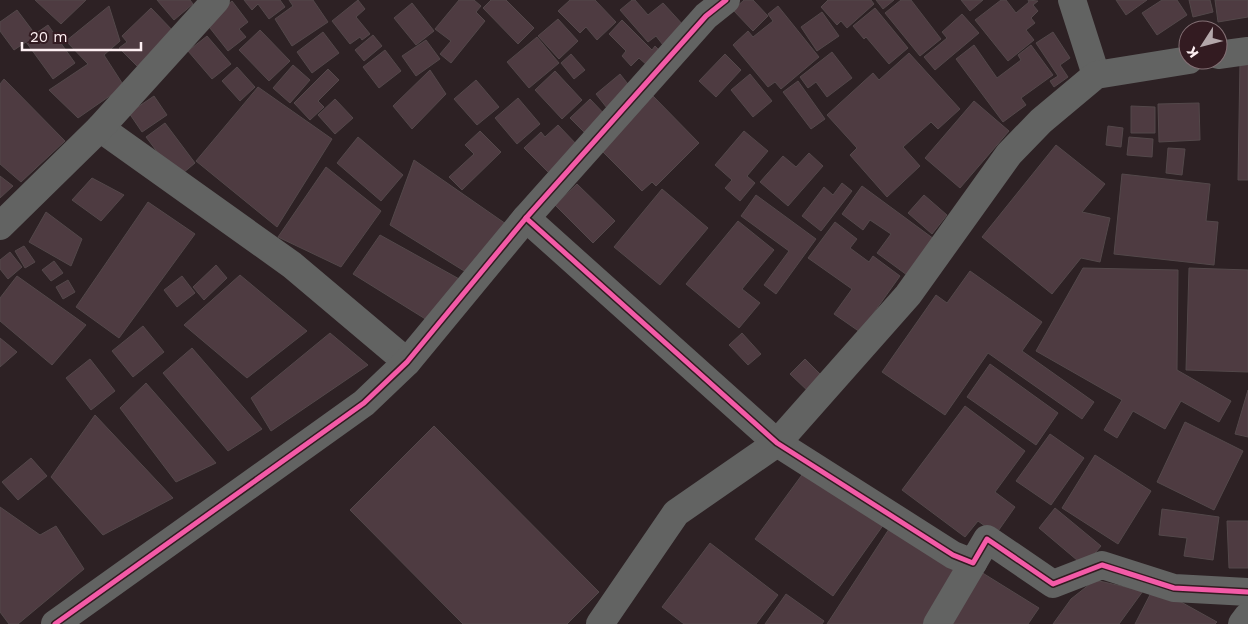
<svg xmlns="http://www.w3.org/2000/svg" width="1248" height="624" font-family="'Work Sans',sans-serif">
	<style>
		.building { fill: #4e3b41; stroke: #53484a }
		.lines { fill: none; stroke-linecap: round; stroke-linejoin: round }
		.minor { stroke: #626362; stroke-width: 28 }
		.tertiary { stroke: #626362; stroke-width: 28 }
		.cycleway-casing { stroke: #331b21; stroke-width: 8 }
		.cycleway { stroke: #f35aa7; stroke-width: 5 }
	</style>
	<rect width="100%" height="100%" fill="#2d2124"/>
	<!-- building -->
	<g class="building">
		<polygon points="35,0 86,0 61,24"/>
		<polygon points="157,0 190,0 193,4 174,20"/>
		<polygon points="244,0 280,0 285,7 269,19 258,4 252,10"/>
		<polygon points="289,0 313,0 328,22 292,46 275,19 293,6"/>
		<polygon points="358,0 365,9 356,17 370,34 362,40 360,37 350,44 332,21"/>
		<polygon points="459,0 474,0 481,6 476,12 485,21 451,63 440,54 451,41 435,29"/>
		<polygon points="491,0 506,0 534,28 518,44 483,8"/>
		<polygon points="570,0 595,0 616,22 597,40 586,27 580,33 558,11"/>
		<polygon points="632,0 635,0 648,15 663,3 684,26 663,45 656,36 648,42 620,10"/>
		<polygon points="744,0 753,0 768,16 753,31 733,10"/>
		<polygon points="828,0 871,0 874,4 847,28 841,21 837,25 821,7"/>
		<polygon points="876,0 894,0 883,9"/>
		<polygon points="901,0 911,0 941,39 920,56 885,13"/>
		<polygon points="961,0 983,0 970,11"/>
		<polygon points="1001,0 1006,0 1016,13 1029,2 1028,0 1038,1 1033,5 1038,11 1031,18 1035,23 1026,30 1034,40 1008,61 975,20"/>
		<polygon points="1116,0 1147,0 1126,15"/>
		<polygon points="1162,0 1177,0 1187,15 1157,35 1142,13"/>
		<polygon points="1189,0 1210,0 1213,12 1193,17"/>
		<polygon points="1215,0 1248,0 1248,17 1218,22"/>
		<polygon points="232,1 248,22 239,29 246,37 228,51 206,23"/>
		<polygon points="412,3 434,31 416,45 394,18"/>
		<polygon points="109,6 120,41 104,55 124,86 78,118 49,90 88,64 66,41"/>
		<polygon points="778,6 819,57 781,89 775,82 768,87 733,45 748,31 753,37 773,21 768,14"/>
		<polygon points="151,8 175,33 139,68 119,48 127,42 122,36"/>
		<polygon points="875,8 908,48 889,64 866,37 864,39 853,26"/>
		<polygon points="17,10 35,34 48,25 75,63 53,79 26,42 14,50 0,31 0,22"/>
		<polygon points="822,12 839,36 817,51 801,27"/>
		<polygon points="962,14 979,33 935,70 924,57 947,38 942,32"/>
		<polygon points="558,19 578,41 559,59 538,36"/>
		<polygon points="622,20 652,50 655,46 662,53 648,66 639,58 631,66 622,56 626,51 609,34"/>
		<polygon points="260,30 290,61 269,81 239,50"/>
		<polygon points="323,32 339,53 312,73 297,52"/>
		<polygon points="1053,32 1070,58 1060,65 1068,77 1054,87 1050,81 1058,76 1036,43"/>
		<polygon points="373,35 382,46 364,61 355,50"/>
		<polygon points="207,36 231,64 212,79 188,51"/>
		<polygon points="537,37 559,63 529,88 507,62"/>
		<polygon points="426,40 440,59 416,76 402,56"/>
		<polygon points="974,45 997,78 1021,60 1018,55 1031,45 1053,75 1021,98 1026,105 1003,122 956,59"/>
		<polygon points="385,50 401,71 379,88 363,67"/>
		<polygon points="832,52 852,78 827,97 816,82 808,88 800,77"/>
		<polygon points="909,53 960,109 938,129 931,122 903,147 920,166 887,197 850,155 857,148 827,115 873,73 879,80"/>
		<polygon points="571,54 585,70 574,79 561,63"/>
		<polygon points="725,54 741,70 716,97 699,81"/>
		<polygon points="1240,61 1248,61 1248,180 1238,180"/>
		<polygon points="293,65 310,80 290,103 273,88"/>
		<polygon points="237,67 255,87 240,101 222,81"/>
		<polygon points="328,69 339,80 318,101 324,107 310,120 294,103"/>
		<polygon points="430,70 446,94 412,129 393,106"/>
		<polygon points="555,71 582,100 562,119 535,90"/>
		<polygon points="620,74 631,88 607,108 596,94"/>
		<polygon points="750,74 772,101 753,117 731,90"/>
		<polygon points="4,79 65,141 21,182 0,164 0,84"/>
		<polygon points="476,80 499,107 477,125 454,99"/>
		<polygon points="798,81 825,119 811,129 783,92"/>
		<polygon points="258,87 332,139 277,227 196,161"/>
		<polygon points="154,96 167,115 142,132 129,113"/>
		<polygon points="653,96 699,143 656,186 652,182 642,191 600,149"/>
		<polygon points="518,98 540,124 517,144 495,118"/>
		<polygon points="335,99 353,118 335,134 318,115"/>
		<polygon points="590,99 610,120 591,139 570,118"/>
		<polygon points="974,101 1009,131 960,188 925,158"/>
		<polygon points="1199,103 1200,140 1159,142 1158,104"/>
		<polygon points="1131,106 1155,107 1155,133 1131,133"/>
		<polygon points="165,123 195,163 177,178 146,137"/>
		<polygon points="558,125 579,147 550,174 524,148 541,132 545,137"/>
		<polygon points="1108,126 1123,128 1121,147 1106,145"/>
		<polygon points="480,131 501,152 462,190 449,177 474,154 465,145"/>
		<polygon points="744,131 768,151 747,176 755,183 740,201 725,188 732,180 715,165"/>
		<polygon points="358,137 403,175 381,201 337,163"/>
		<polygon points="1129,137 1153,139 1152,157 1127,155"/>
		<polygon points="1056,145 1105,184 1082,212 1110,218 1100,262 1081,258 1052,294 982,237"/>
		<polygon points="1168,148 1185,149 1182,175 1166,173"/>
		<polygon points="809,153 823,166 788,206 760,182 783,156 796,167"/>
		<polygon points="414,160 506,224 469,274 390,225"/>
		<polygon points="326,167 381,211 341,267 278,237"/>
		<polygon points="1122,174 1210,184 1206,221 1218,222 1214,265 1114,254"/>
		<polygon points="0,176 13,186 0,198"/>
		<polygon points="92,178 124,195 101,221 72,200"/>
		<polygon points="842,183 852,191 821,231 802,216 824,187 833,195"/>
		<polygon points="577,184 615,221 593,243 555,205"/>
		<polygon points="862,186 934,239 907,275 877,253 891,234 870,220 863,230 842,214"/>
		<polygon points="662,189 708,228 660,285 614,247"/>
		<polygon points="756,195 816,239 776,294 764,285 789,251 741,216"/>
		<polygon points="924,195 947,215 932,234 908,213"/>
		<polygon points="148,202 195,234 119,338 76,307"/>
		<polygon points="46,212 82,239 71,266 29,242"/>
		<polygon points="738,221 774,250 742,289 760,303 739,328 686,284"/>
		<polygon points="835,222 857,239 850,248 869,262 873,256 900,276 860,332 834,314 852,289 808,258"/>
		<polygon points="380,235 461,280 427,320 353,274"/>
		<polygon points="24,246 35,262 25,268 15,251"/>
		<polygon points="10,252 22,267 8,279 0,269 0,260"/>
		<polygon points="54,261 63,273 51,281 42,270"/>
		<polygon points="216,265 227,278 204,300 193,287"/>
		<polygon points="1083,268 1178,270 1177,370 1231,401 1219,422 1181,401 1165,429 1133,411 1117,438 1104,430 1122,400 1036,351"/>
		<polygon points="1189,268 1248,270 1248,372 1186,370"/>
		<polygon points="970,271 1042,322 1022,351 1094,402 1082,419 988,353 945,415 882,372 936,295 947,303"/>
		<polygon points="240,275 307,331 247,378 184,325"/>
		<polygon points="17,276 86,325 52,365 0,321 0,298"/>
		<polygon points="182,276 195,293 177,307 164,290"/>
		<polygon points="68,280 75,292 63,299 56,287"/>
		<polygon points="143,326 164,352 133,377 112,351"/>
		<polygon points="330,333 368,365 271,431 251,398"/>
		<polygon points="742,333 761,354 748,365 729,345"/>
		<polygon points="0,338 17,352 0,367"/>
		<polygon points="192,348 262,429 228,451 163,373"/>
		<polygon points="90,359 115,391 91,410 66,378"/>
		<polygon points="805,359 824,378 810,393 790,374"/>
		<polygon points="990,364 1058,413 1036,445 967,397"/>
		<polygon points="146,383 216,463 176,482 120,408"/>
		<polygon points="1248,390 1248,437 1235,434"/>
		<polygon points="965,406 1025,451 995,492 1015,507 996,534 978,521 965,537 902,490"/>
		<polygon points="95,415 173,498 103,535 51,477"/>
		<polygon points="1185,422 1243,451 1214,510 1157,482"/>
		<polygon points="434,426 599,592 567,624 463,624 350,510"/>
		<polygon points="1050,434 1084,458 1051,505 1016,481"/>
		<polygon points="1095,455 1151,491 1118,544 1062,508"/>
		<polygon points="31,458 47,476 18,500 2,482"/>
		<polygon points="807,468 884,524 833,596 755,539"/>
		<polygon points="0,507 40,535 56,526 84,569 18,624 9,624 0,612"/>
		<polygon points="1055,508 1101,546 1084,566 1039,528"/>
		<polygon points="1162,509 1219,517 1213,560 1184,556 1187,538 1159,535"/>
		<polygon points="1227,521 1248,521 1248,568 1229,568"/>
		<polygon points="891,526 960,571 926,624 827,624"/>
		<polygon points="710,543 778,595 756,624 684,624 662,607"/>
		<polygon points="981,572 1039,608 1028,624 949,624"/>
		<polygon points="1095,580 1143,591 1119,624 1053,624 1071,599"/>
		<polygon points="1154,587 1217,622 1215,624 1135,624"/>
		<polygon points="786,594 824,621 822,624 765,624"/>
	</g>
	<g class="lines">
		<!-- minor -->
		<g class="minor">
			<polyline points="1072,0 1096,75"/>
			<polyline points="1218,55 1248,51"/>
			<polyline points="100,128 292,265 407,362"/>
			<polyline points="526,218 777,443 953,555 973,563 987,539 1053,584 1102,565 1174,588 1248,592"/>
			<polyline points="55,624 364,403 407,362 526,218 706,16 726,0"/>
			<polyline points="600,624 676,513 777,443 908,295 1009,154 1041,121 1096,75 1189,60"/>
			<polyline points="937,624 973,563"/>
			<polyline points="1242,624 1248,616"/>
		</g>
		<!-- tertiary -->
		<polyline class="tertiary" points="0,226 100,128 216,0"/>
		<defs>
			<g id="cycleway">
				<polyline points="526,218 777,443 953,555 973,563 987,539 1053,584 1102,565 1174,588 1248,592"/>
				<polyline points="55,624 364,403 407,362 526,218 706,16 726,0"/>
			</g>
		</defs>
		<!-- cycleway casing -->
		<use href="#cycleway" class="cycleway-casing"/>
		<!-- cycleway -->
		<use href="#cycleway" class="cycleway"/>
	</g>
	<!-- north arrow -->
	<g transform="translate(1203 45) rotate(234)"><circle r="24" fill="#331b21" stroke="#847075"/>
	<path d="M0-4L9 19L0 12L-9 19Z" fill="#b4a7aa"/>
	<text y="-8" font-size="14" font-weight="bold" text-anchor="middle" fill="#fdeff2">K</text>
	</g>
	<!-- scale -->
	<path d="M22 42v8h119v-8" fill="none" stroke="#fdeff2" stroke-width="2.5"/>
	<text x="30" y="42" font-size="15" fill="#fdeff2" stroke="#331b21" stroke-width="4" paint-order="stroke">20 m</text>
</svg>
